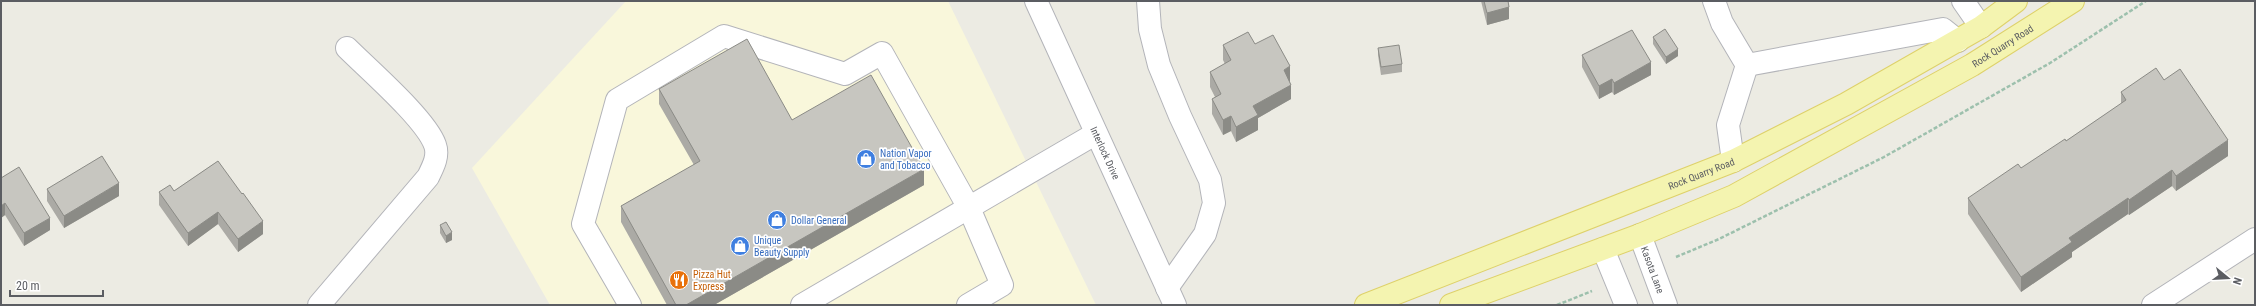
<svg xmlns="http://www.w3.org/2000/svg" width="2256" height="306" font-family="'Roboto Condensed',sans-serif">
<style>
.commercial{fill:#f9f7db}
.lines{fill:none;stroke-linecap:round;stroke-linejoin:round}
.minor-casing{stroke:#b3b4b9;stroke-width:24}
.major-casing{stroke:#ded16a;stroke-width:24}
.path{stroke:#9dc0ad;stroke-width:2.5;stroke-dasharray:4 2;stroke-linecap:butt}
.minor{stroke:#fff;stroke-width:22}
.major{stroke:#f4f4b0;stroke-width:22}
.wall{fill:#abaaa5}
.shaded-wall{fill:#8b8b86}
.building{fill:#c7c6c0;stroke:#8b8b86}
.labels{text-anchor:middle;stroke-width:3.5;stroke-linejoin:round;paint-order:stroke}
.street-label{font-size:10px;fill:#5b5d62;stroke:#fff}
.shop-label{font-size:10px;fill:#366cbe;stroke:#fff;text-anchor:start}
.food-label{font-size:10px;fill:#c56008;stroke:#fff;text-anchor:start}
</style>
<rect width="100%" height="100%" fill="#ecebe3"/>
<path class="commercial" d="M626 1H948L1096 305H550L472 168Z"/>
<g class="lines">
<g class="minor-casing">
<g id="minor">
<path id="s1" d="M1036 1 1175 305"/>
<path d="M1148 1 1150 29 1159 65 1180 116 1210 180 1214 203 1205 234 1167 288"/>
<path d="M1714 1 1722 23 1747 65 1728 125 1733 161"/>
<path d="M1963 1 1981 27"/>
<path d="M1747 65 1943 29 1958 41"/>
<path id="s2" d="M1640 235 1666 305"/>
<path d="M1603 249 1626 305"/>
<path d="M319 305 428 177C433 167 439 156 435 145 426 119 368 69 347 48"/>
<path d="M630 305 583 224 617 100 724 36 845 74 882 53 969 208 1002 285 968 305"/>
<path d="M802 305 1095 134"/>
<path d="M2153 305 2255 239"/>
</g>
</g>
<g class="major-casing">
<g id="major">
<path id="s3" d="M1366 305 1733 161 1846 104 1981 27 2016 1"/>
<path id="s4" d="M1451 305 1640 235 1734 196 1972 65 2073 1"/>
</g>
</g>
<path class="path" d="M1676 257 1719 239 1884 157 2050 63 2146 1
M1557 305 1592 291"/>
<use href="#minor" class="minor"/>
<use href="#major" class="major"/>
</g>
<path class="wall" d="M1481 1H1508L1509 19 1487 25Z
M1653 37 1678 56 1666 64 1653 44Z
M1255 44 1290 81 1291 99 1258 118V130L1236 142 1231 131 1223 135 1212 114V99L1215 97 1210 87V72L1225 64 1223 60V45Z
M1378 48 1402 64V72L1381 75 1378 55Z
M1582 55 1651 75 1614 95 1612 92 1599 99 1582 67Z
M2164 80 2228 156 2176 191 2172 186 2129 215 2128 214 2072 252V257L2021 292 1968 214V198L2021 168 2066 141 2121 104V92Z
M659 89 792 120 924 185 714 305H667L621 222V206L694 165 659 104Z
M218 161 263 234 238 252 218 224 188 246 159 205V192L174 191Z
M1 178 50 230 24 246 5 215 1 218Z
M47 189 119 196 64 228 47 201Z
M440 225 452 240 446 243 440 233Z"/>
<path class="shaded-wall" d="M1509 7V19L1487 25V13Z
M1678 49V56L1666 64V57Z
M1651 62V75L1614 95V83Z
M1290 66V81L1284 85V70Z
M1612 79V92L1599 99V86Z
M1291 85V99L1258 118V130L1236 142V127L1253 106Z
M1231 116V131L1223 135V120Z
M2228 140V156L2176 191V176Z
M924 169V185L714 305H686Z
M2172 170V186L2129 215V200Z
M119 183V196L64 228V216Z
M2128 198V214L2072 252V257L2021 292V277L2069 238Z
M5 203V215L1 218V206Z
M218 212V224L188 246V233Z
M50 218V230L24 246V233Z
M263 221V234L238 252V239Z
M452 232V240L446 243V236Z"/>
<path class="building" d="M1484 1H1508L1509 7 1487 13Z
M1665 29 1678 49 1666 57 1653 37Z
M1632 30 1651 62 1614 83 1612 79 1599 86 1582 55Z
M1248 32 1255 44 1273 35 1290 66 1284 70 1291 85 1253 106 1258 115 1236 127 1231 116 1223 120 1212 99 1221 94 1210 72 1231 60 1223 45Z
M747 39 792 120 871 75 924 169 686 305H676L621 206 700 161 659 89Z
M1399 45 1402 64 1381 67 1378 48Z
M2156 68 2164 80 2180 69 2228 140 2176 176 2172 170 2129 200 2128 198 2069 238 2072 242 2021 277 1968 198 2018 164 2021 168 2065 139 2066 141 2126 100 2121 92Z
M102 156 119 183 64 216 47 189Z
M218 161 242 194 243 193 263 221 238 239 218 212 188 233 159 192 170 185 174 191Z
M19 167 50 218 24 233 5 203 1 206V178Z
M446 222 452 232 446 236 440 225Z"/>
<defs>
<g id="shop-disc" transform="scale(1)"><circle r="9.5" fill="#3f7fe0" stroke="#fff"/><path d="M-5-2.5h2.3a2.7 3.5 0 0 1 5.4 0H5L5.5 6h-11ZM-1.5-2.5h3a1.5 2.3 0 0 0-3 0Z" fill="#fff"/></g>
<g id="restaurant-disc" transform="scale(1)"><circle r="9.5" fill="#e8710a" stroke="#fff"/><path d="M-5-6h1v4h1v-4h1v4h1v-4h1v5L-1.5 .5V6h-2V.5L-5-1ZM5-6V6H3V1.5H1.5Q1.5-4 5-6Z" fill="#fff"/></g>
</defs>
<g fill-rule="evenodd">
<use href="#shop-disc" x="866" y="159"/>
<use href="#shop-disc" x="777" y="220"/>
<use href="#shop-disc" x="740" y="246"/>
<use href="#restaurant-disc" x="679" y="280"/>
</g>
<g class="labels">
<g class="street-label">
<text dy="4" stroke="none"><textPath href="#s4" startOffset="611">Rock Quarry Road</textPath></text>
<text dy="4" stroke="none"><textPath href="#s1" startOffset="167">Interlock Drive</textPath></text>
<text dy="4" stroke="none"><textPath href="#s3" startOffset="360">Rock Quarry Road</textPath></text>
<text dy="4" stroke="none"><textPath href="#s2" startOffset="37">Kasota Lane</textPath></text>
</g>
<g class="shop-label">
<text x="880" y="157">Nation Vapor<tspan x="880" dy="12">and Tobacco</tspan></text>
<text x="791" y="224">Dollar General</text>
<text x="754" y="244">Unique<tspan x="754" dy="12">Beauty Supply</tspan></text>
</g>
<g class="food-label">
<text x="693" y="278">Pizza Hut<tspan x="693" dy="12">Express</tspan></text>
</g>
</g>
<rect width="2256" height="306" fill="none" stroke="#5b5d62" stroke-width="4"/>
<g transform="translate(2228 278) rotate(108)" stroke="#ffffff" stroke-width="3" paint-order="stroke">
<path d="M0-3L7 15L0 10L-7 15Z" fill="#5b5d62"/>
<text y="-6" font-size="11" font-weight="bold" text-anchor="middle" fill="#5b5d62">N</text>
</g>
<path d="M10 290v6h93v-6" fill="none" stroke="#5b5d62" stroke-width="2"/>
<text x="16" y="290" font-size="12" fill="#5b5d62" stroke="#ffffff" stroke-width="3" paint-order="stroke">20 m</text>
</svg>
